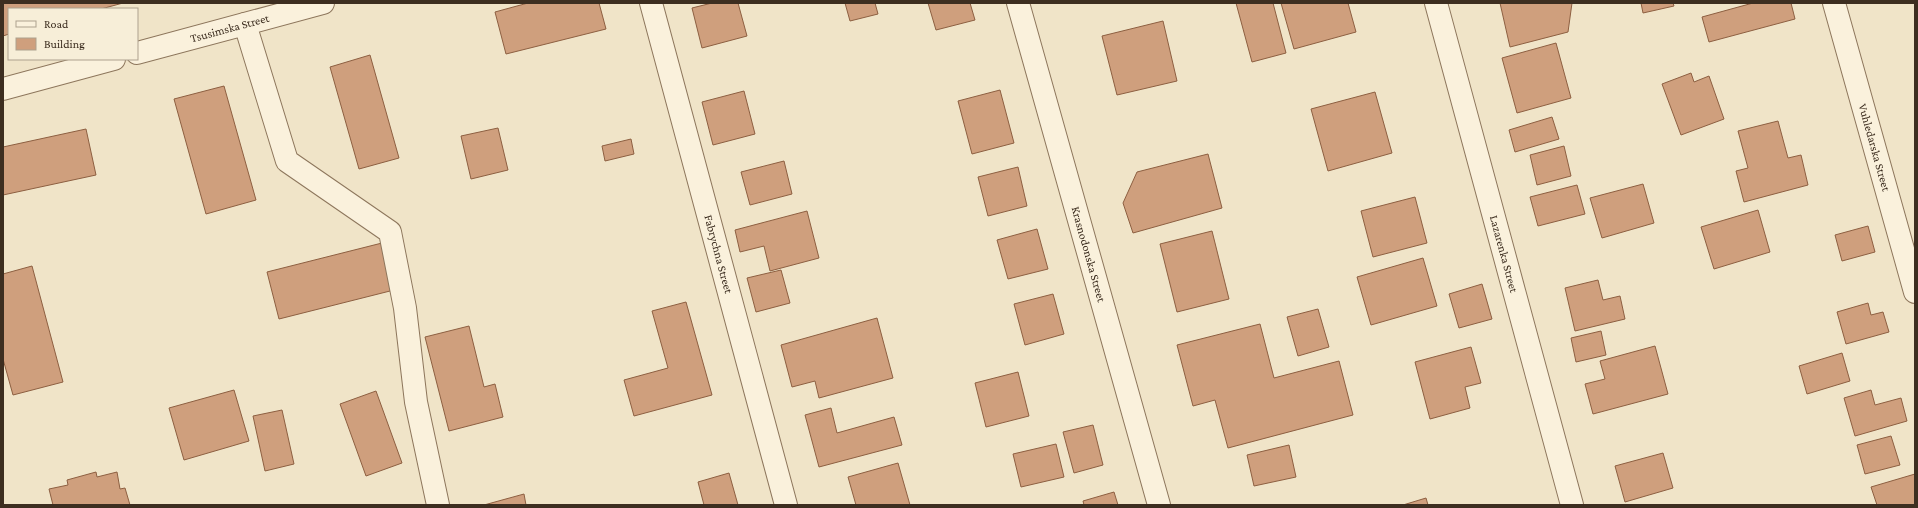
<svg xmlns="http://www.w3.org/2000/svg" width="1918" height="508" font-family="'Crimson Pro',serif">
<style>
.building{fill:#cf9f7d;stroke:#8d5f41}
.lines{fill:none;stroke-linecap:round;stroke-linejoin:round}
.minor-casing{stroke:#8d765c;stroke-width:24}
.minor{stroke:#faf1dc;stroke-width:22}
.labels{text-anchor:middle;stroke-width:3;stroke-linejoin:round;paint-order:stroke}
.street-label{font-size:12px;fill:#3d2e20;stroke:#f7eed8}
</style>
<rect width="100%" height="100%" fill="#f0e4c8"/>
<path class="building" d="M3 3H123L101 9H9V34L3 36Z
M528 3H599L606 29 506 54 495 12Z
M712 3H738L747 36 702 48 692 8Z
M845 3H875L878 14 850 21Z
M928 3H970L975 20 936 30Z
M1236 3H1273L1286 53 1252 62Z
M1281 3H1348L1356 32 1294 49Z
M1500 3H1572L1568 32 1510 47Z
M1641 3H1673L1674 6 1643 13Z
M1753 3H1791L1795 19 1709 42 1702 17Z
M1163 21 1177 81 1117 95 1102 36Z
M1556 43 1571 98 1517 113 1502 58Z
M370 55 399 158 359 169 330 67Z
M1691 73 1694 82 1709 76 1724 119 1681 135 1662 84Z
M224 86 256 200 206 214 174 99Z
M1000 90 1014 143 972 154 958 101Z
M744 91 755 134 713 145 702 102Z
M1375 92 1392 153 1328 171 1311 109Z
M1552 117 1559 139 1515 152 1509 130Z
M1778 121 1788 158 1801 155 1808 185 1744 202 1736 171 1748 168 1738 131Z
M498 128 508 170 471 179 461 136Z
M86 129 96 175 3 195V147Z
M631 139 634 154 605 161 602 146Z
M1564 146 1571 176 1537 185 1530 155Z
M1208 154 1222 208 1133 233 1123 203 1137 172Z
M784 161 792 194 750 205 741 172Z
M1018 167 1027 206 988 216 978 177Z
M1643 184 1654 223 1602 238 1590 198Z
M1577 185 1585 214 1538 226 1530 197Z
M1415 197 1427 243 1373 257 1361 211Z
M1758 210 1770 252 1714 269 1701 227Z
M807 211 819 258 770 271 764 246 740 252 735 230Z
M1868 226 1875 252 1842 261 1835 235Z
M1037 229 1048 269 1008 279 997 240Z
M1212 231 1229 299 1177 312 1160 244Z
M382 243 394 290 279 319 267 272Z
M1423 258 1437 306 1371 325 1357 277Z
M32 266 63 382 13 395 3 359V274Z
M781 270 790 303 756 312 747 278Z
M1598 280 1603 300 1620 296 1625 319 1575 331 1565 288Z
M1482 284 1492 319 1459 328 1449 294Z
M1053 294 1064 334 1025 345 1014 304Z
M686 302 712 395 634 416 624 380 668 368 652 311Z
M1868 303 1871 315 1883 312 1889 332 1846 344 1837 312Z
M1318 309 1329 347 1298 356 1287 317Z
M877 318 893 378 819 398 815 381 792 387 781 345Z
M1260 324 1274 378 1339 361 1353 415 1228 448 1215 400 1193 406 1177 345Z
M469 326 484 387 495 384 503 417 449 431 425 337Z
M1601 331 1606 355 1576 362 1571 338Z
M1655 346 1668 394 1593 414 1585 384 1605 379 1600 361Z
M1471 347 1481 383 1465 387 1470 408 1430 419 1415 362Z
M1842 353 1850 381 1807 394 1799 366Z
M1018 372 1029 416 986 427 975 383Z
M234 390 249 441 184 460 169 408Z
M1871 390 1875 405 1901 398 1907 421 1855 436 1844 398Z
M376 391 402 463 366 476 340 404Z
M831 408 837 433 894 417 902 445 819 467 805 415Z
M282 410 294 464 265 471 253 416Z
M1093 425 1103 465 1074 473 1063 432Z
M1891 436 1900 465 1865 474 1857 445Z
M1056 444 1064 477 1021 487 1013 454Z
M1289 445 1296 477 1254 486 1247 455Z
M1663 453 1673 488 1625 502 1615 466Z
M898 463 910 505H856L848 477Z
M96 472 97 477 117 472 120 489 125 488 130 505H53L49 489 68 485 67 480Z
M729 473 738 505H704L698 482Z
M1915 474V505H1877L1871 487Z
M1114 492 1118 505H1084L1083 501Z
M524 494 526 505H484Z
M1426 498 1428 505H1403Z"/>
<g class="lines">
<g class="minor-casing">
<g id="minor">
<path id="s1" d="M651 3 786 505"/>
<path id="s2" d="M1018 3 1159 505"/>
<path id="s3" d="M1436 3 1572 505"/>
<path id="s4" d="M1834 3 1915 292"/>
<path d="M245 24 287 161 390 232 405 308 416 402 438 505"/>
<path id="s5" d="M137 53 323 3"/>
<path d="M3 89 114 59"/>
</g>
</g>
<use href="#minor" class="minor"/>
</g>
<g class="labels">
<g class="street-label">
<text dy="4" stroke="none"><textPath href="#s5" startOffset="96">Tsusimska Street</textPath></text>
<text dy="4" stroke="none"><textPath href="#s4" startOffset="150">Vuhledarska Street</textPath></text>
<text dy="4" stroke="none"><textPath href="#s1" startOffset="260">Fabrychna Street</textPath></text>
<text dy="4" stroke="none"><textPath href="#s2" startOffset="261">Krasnodonska Street</textPath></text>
<text dy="4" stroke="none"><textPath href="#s3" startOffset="260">Lazarenka Street</textPath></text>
</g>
</g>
<rect width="1918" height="508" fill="none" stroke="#3d2e20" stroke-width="8"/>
<rect x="8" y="8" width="130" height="52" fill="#f7eed8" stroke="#ada18e"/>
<rect x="16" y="21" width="20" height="6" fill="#faf1dc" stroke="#ada18e"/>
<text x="44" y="28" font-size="12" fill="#3d2e20">Road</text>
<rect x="16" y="38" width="20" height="12" fill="#cf9f7d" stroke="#ada18e"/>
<text x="44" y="48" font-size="12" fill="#3d2e20">Building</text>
</svg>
